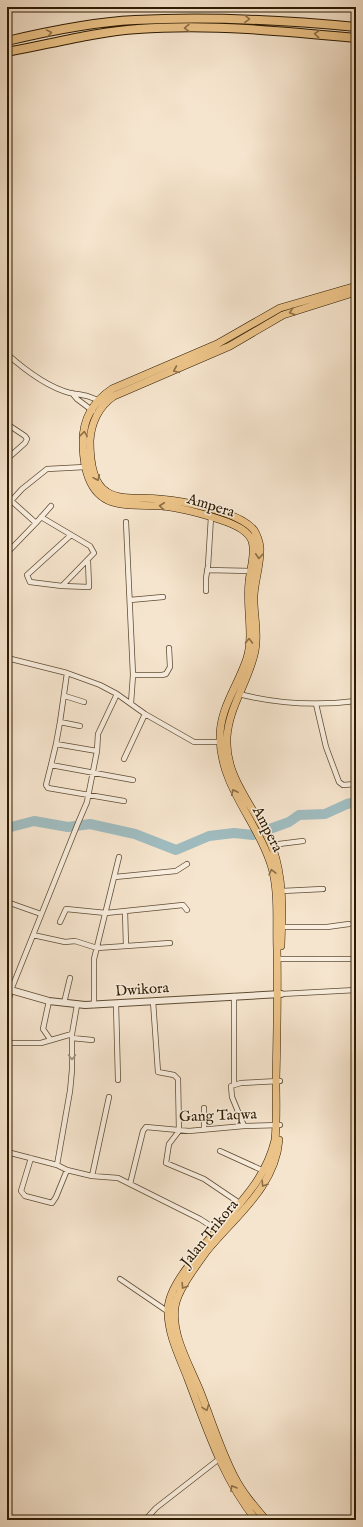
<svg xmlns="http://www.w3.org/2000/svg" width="363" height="1527" font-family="'IM FELL English',serif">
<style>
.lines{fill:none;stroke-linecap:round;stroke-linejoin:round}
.river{stroke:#a0bdc1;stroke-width:10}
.minor-casing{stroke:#5f4d34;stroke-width:6}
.tertiary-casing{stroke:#5f4d34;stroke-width:8}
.primary-casing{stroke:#2d1a00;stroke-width:8}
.motorway-casing{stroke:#2d1a00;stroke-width:10}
.minor{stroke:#f9eedf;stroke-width:4.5}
.tertiary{stroke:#f9eedf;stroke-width:6}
.primary{stroke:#ebc287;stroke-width:7}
.motorway{stroke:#ebc287;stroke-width:8}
.oneway{stroke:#8c6e44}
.oneway2{stroke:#9d8f7b}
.labels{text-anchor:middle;stroke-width:3;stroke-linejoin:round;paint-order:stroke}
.street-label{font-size:15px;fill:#2d1a00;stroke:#f9eedf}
</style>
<rect width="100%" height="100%" fill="#f6e5ce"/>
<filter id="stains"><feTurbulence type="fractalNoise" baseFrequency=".005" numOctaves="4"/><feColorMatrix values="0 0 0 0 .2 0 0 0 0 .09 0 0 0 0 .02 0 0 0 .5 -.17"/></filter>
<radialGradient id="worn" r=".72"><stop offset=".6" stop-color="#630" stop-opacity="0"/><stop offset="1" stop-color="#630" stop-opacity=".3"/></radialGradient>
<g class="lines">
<path class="river" d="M7 828 34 821 68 827 90 824 135 834 176 850 209 836 234 833 253 835 289 822 299 815 325 814 347 804 356 802"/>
<g class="minor-casing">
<path id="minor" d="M7 354C25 370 47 387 70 393 81 395 90 395 100 402
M72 393 77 399 93 411
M7 424 25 436 27 439 25 443 7 459
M7 497 36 523 7 553
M11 501 22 489 47 469 85 467
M41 517 90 546 94 553 62 586 30 582 27 575 71 535
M126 522 133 675 131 703
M36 523 51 506
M207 570 251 571
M62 586 89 587 88 561
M206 591V578L208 566 211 517
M130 600 163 597
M7 658 67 673 100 685 117 694 145 714 194 742H220
M133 675H162L166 674 170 667 169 648
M239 694C278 704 316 706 356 701
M65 696 84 702
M316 704 326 747 339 782 343 785 356 784
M60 722 67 673
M56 744 60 722 80 726
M124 759 145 714
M51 765 56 744 97 751
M124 801 48 788 46 785 51 765 133 780
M271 845 303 841
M115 877 176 871 187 864
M282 891 323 889
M7 902 41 914
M125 911 126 946
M60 922 66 909 106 913 183 905 187 910
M281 927H327L349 924
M33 935 65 942 75 941 97 948 170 943
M277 959H356
M281 994 356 990
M49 1001 43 1029 50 1039
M153 1001 158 1072 174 1075 178 1079 179 1131 169 1144 166 1163 204 1179 241 1204
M64 1003 70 978
M116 1004 118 1080
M94 1005V959L119 857
M7 1007 11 990 78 823 87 802 97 751 98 734 117 694
M72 1038 92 1040
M7 1043H41L72 1034
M234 1084V996
M204 1108V1129
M244 1126 232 1097 231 1086 241 1083 280 1081
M220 1151 264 1171
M7 1152 57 1165 67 1170 92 1176 118 1178 200 1219 217 1230
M31 1158 21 1191 25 1196 52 1203 56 1197 67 1170
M57 1165 70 1091 72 1070V1034L77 1005
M92 1176 109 1097
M130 1184 143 1131 146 1127 189 1131 244 1126 280 1125
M120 1279 167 1311
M145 1520 156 1508 219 1459"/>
</g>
<g class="tertiary-casing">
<path id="tertiary" d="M7 989 49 1001 85 1005 281 994"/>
</g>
<g class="primary-casing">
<path id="primary" d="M281 946C282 912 284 881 273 849 259 811 224 780 227 737 229 706 249 681 255 651 259 632 253 614 254 595 255 579 261 563 260 547 259 540 257 535 254 530 238 511 183 501 159 499 143 497 121 501 107 492 92 483 90 457 90 441 91 423 99 406 114 396L230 346 283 315 356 292
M256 1520C222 1477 207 1429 188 1379 180 1358 168 1335 168 1312 167 1297 178 1280 187 1268 196 1255 206 1242 217 1230 241 1202 266 1178 275 1140 277 1120 276 1100 276 1081 277 1037 278 993 277 949 276 922 279 894 272 868 259 823 221 788 220 739 219 709 238 686 247 658 254 635 246 606 249 582 250 569 256 554 252 541 248 531 237 526 227 522 207 515 183 508 162 506 148 505 134 506 121 504 89 500 83 468 83 441 83 418 94 401 112 389L217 344 280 308 356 286
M266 1520C254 1506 242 1492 234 1476 220 1449 211 1419 200 1391 190 1366 171 1335 175 1307 177 1291 196 1266 206 1252 234 1217 275 1188 279 1140"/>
</g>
<g class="motorway-casing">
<path id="motorway" d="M7 41C49 31 93 22 135 20 209 16 283 20 356 27
M7 52C51 44 94 32 138 29 211 24 284 31 356 38"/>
</g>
<use href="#minor" class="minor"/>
<use href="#tertiary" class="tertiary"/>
<use href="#primary" class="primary"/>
<use href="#motorway" class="motorway"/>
</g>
<defs><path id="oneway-chevron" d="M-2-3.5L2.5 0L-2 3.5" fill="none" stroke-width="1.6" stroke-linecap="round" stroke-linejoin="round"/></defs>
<g class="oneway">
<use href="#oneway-chevron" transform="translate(247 19) rotate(3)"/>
<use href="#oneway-chevron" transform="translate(187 28) rotate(179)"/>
<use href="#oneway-chevron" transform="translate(49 33) rotate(-10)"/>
<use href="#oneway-chevron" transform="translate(317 34) rotate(-175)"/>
<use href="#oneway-chevron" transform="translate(292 312) rotate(162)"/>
<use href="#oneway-chevron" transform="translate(176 370) rotate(157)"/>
<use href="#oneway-chevron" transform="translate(84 434) rotate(-84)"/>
<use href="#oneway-chevron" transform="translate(97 478) rotate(66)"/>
<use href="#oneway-chevron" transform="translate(162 506) rotate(-174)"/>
<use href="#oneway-chevron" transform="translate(259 556) rotate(94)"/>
<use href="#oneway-chevron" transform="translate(249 641) rotate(-89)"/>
<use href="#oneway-chevron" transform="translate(234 792) rotate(-115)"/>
<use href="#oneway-chevron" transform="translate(272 872) rotate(-104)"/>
<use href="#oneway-chevron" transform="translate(264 1184) rotate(123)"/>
<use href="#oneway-chevron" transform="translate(184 1286) rotate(122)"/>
<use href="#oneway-chevron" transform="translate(206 1408) rotate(69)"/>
<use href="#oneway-chevron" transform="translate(233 1488) rotate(-120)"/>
</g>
<use class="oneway2" href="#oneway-chevron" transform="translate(72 1057) rotate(90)"/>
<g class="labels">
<g class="street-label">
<text transform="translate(211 505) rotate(17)" y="5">Ampera</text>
<text transform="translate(268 829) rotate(63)" y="5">Ampera</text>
<text transform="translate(142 989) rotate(-4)" y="5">Dwikora</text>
<text transform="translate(218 1115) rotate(-2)" y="5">Gang Taqwa</text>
<text transform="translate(209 1233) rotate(-51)" y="5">Jalan Trikora</text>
</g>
</g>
<rect width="363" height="1527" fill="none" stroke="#f6e5ce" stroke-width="24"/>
<rect x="8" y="8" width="347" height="1511" fill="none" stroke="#2d1a00" stroke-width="2"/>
<rect x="12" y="12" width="339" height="1503" fill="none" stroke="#2d1a00"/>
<rect width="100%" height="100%" filter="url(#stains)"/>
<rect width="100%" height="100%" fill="url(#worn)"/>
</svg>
